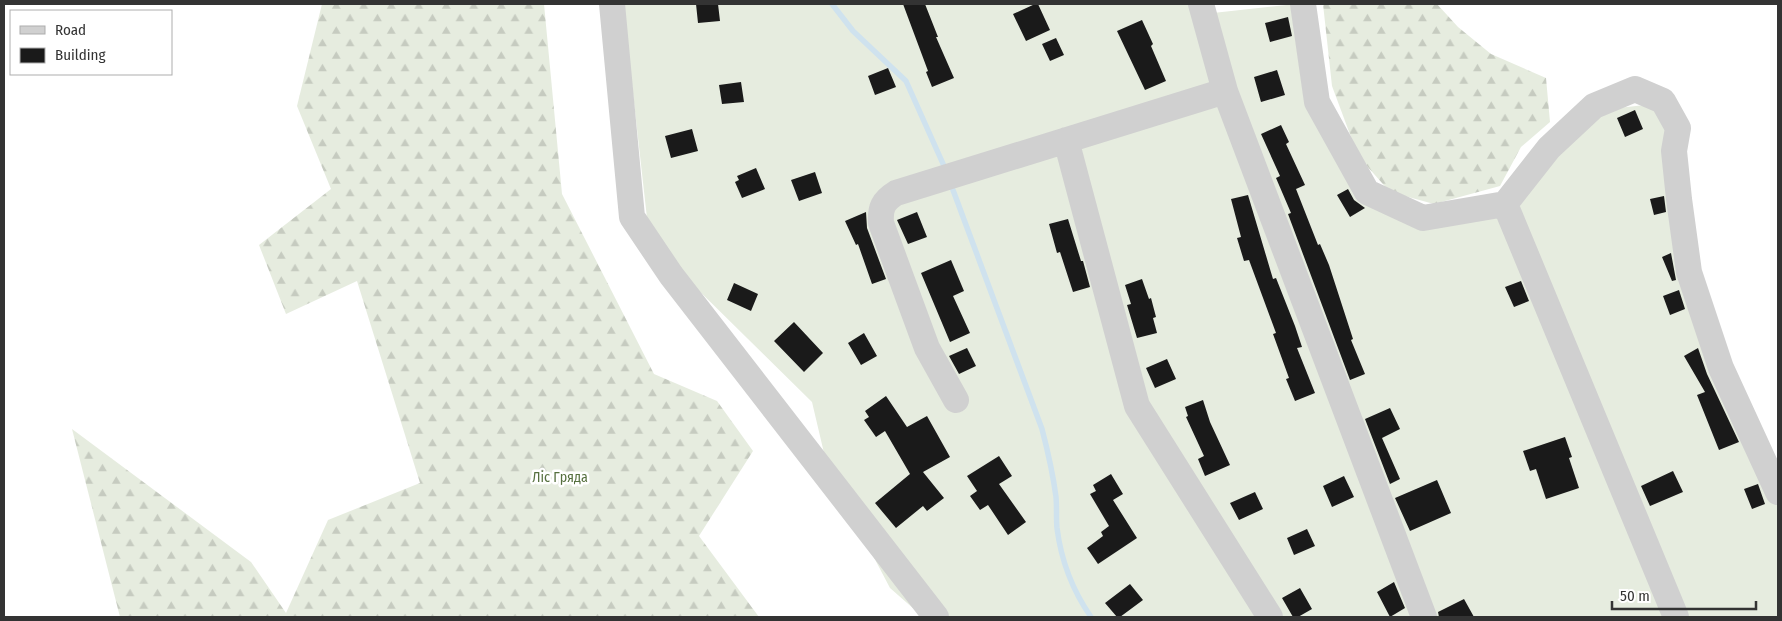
<svg xmlns="http://www.w3.org/2000/svg" width="1782" height="621" font-family="'Fira Sans Condensed',sans-serif">
<style>
.forest{fill:url(#forest-firs)}
.garden{fill:#e6ecdf}
.lines{fill:none;stroke-linecap:round;stroke-linejoin:round}
.stream{stroke:#cfe2ee;stroke-width:5.5}
.building{fill:#1a1a1a}
.minor{stroke:#d0d0d0;stroke-width:26}
.labels{text-anchor:middle;stroke-width:5;stroke-linejoin:round;paint-order:stroke}
.park-label{font-size:14px;fill:#56703f;stroke:#fff}
</style>
<defs>
<pattern id="forest-firs" width="22" height="20" patternUnits="userSpaceOnUse" patternTransform="scale(1.25)"><rect width="22" height="20" fill="#e6ecdf"/><path d="M5 1l3.5 6h-7zM16 11l3.5 6h-7z" fill="#c6cbc0"/></pattern>
</defs>
<rect width="100%" height="100%" fill="#fff"/>
<path class="forest" d="M322 4H544L562 194 654 374 717 401 753 451 699 536 759 617H120L72 429 251 562 286 613 328 520 420 483 357 281 286 314 259 245 331 189 297 106Z
M1323 4H1437L1458 27 1491 54 1546 78 1550 122 1521 147 1500 186 1434 204 1390 192 1358 156 1332 86Z"/>
<path class="garden" d="M623 4H1205L1213 13 1296 4 1363 197 1501 214 1600 110 1663 103 1697 319 1778 505V617H923L890 588 828 470 812 402 682 274 647 218Z"/>
<g class="lines">
<path class="stream" d="M832 4 853 31 906 81 944 166
M953 190 1042 429C1048 452 1053 474 1056 497 1057 508 1056 518 1057 528 1061 560 1073 591 1091 617"/>
</g>
<path class="building" d="M696 4H718L720 21 698 23Z
M903 4H925L938 37H936L954 78 932 87 926 72 928 71Z
M1035 4H1038L1050 30 1026 41 1013 14Z
M1288 17 1292 36 1270 42 1265 23Z
M1142 20 1153 44 1151 46 1166 81 1145 90 1117 31Z
M1056 38 1064 55 1050 61 1042 44Z
M888 68 896 87 875 95 868 76Z
M1277 70 1285 95 1261 102 1254 77Z
M741 82 744 102 722 104 719 85Z
M1635 110 1643 129 1625 137 1617 118Z
M1281 125 1289 142 1286 144 1305 185 1296 189 1318 245 1320 244 1329 265 1353 339 1351 340 1365 374 1350 380 1288 214 1291 213 1276 178 1280 176 1261 134Z
M692 129 698 151 671 158 665 136Z
M756 168 765 189 742 198 735 182 739 180 737 176Z
M815 172 822 193 799 201 791 180Z
M1348 189 1354 200 1365 208 1350 217 1337 195Z
M1248 195 1273 279 1276 278 1295 326 1302 347 1297 348 1315 393 1295 401 1286 379 1289 378 1273 334 1276 333 1249 260 1244 261 1237 238 1241 237 1231 199Z
M1664 196 1666 212 1654 215 1650 199Z
M866 212 867 228 886 279 872 284 858 244 856 245 845 221Z
M917 212 927 237 908 244 897 220Z
M1068 219 1081 261H1083L1090 287 1073 292 1060 252 1057 253 1049 224Z
M1671 253 1676 280 1672 281 1662 257Z
M951 260 964 291 953 296 970 333 950 342 921 273Z
M1142 279 1149 299 1151 298 1156 317 1153 318 1157 333 1137 338 1127 305 1131 304 1125 285Z
M1521 281 1529 301 1514 307 1505 287Z
M734 283 758 294 751 311 727 300Z
M1679 290 1685 309 1670 315 1663 296Z
M794 322 823 353 804 372 774 341Z
M864 333 877 356 861 365 848 343Z
M967 348 976 366 959 374 949 356Z
M1698 348 1707 374 1739 442 1719 450 1697 395 1705 392 1684 356Z
M1167 359 1176 379 1155 388 1146 368Z
M886 396 907 427 927 416 950 457 923 472 944 498 927 511 923 506 896 528 875 503 910 474 885 431 876 437 864 420 869 417 865 411Z
M1203 400 1210 422 1230 465 1205 476 1198 459 1204 456 1186 417 1188 416 1185 407Z
M1390 408 1400 429 1382 438 1400 479 1390 484 1365 419Z
M1565 437 1572 457 1569 458 1579 488 1546 499 1536 469 1530 471 1523 451Z
M999 456 1012 476 999 484 1026 522 1008 535 988 505 980 510 970 496 977 491 967 476Z
M1673 471 1683 492 1650 506 1641 486Z
M1111 474 1123 494 1113 500 1137 538 1098 564 1087 548 1103 536 1101 532 1109 526 1090 494 1096 491 1093 485Z
M1344 476 1354 497 1332 507 1323 486Z
M1437 480 1451 513 1410 531 1395 498Z
M1758 484 1765 504 1752 509 1744 489Z
M1255 492 1263 509 1239 520 1230 503Z
M1307 529 1315 546 1294 555 1287 538Z
M1394 582 1405 608 1390 617 1377 592Z
M1130 584 1143 600 1120 617H1117L1105 603Z
M1300 588 1312 609 1298 617H1293L1282 598Z
M1464 599 1474 617H1439L1438 612Z"/>
<g class="lines">
<path class="minor" d="M612 4 632 217 671 275 936 617
M1201 4 1225 91 1424 617
M1303 4 1317 102 1367 192 1423 218 1505 204 1676 617
M1066 140 1137 406 1270 617
M1505 204 1549 148 1594 106 1635 89 1663 101 1678 128 1674 151 1679 199 1689 272 1721 368 1778 492
M956 400 927 348 881 223C880 208 883 201 896 193L1225 91"/>
</g>
<g class="labels">
<g class="park-label">
<text x="560" y="482">Ліс Гряда</text>
</g>
</g>
<rect width="1782" height="621" fill="none" stroke="#333333" stroke-width="10"/>
<rect x="10" y="10" width="162" height="65" fill="#ffffff" stroke="#adadad"/>
<rect x="20" y="26" width="25" height="8" fill="#d0d0d0" stroke="#adadad"/>
<text x="55" y="35" font-size="15" fill="#333333">Road</text>
<rect x="20" y="48" width="25" height="15" fill="#1a1a1a" stroke="#adadad"/>
<text x="55" y="60" font-size="15" fill="#333333">Building</text>
<path d="M1612 601v8h144v-8" fill="none" stroke="#333333" stroke-width="2.5"/>
<text x="1620" y="601" font-size="15" fill="#333333" stroke="#ffffff" stroke-width="4" paint-order="stroke">50 m</text>
</svg>
